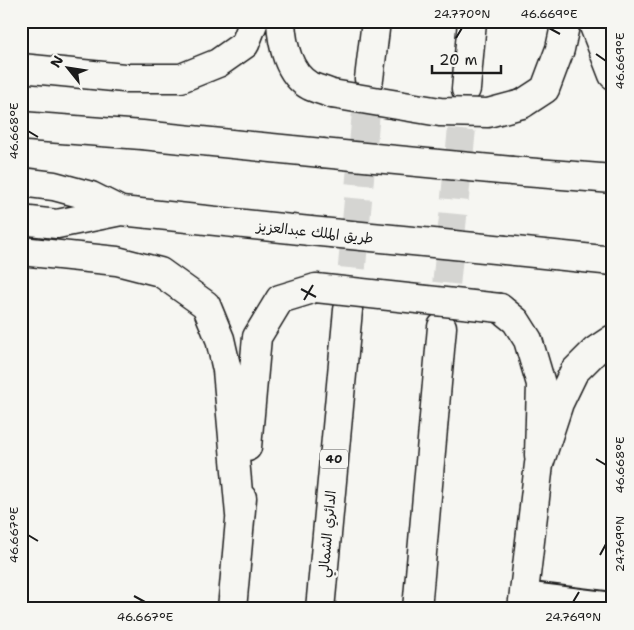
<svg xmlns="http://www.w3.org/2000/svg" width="634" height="630" font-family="'Shantell Sans','Playpen Sans Arabic',sans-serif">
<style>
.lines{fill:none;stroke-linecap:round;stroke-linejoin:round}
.highway-tunnel{stroke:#d5d5d2;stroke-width:28;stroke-dasharray:28 14;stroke-linecap:butt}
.street-casing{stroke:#1c1c1c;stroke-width:24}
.secondary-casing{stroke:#1c1c1c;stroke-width:31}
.primary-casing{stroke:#1c1c1c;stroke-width:31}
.highway-casing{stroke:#1c1c1c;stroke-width:31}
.street{stroke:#f6f6f2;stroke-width:20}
.secondary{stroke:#f6f6f2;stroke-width:28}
.primary{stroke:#f6f6f2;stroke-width:28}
.highway{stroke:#f6f6f2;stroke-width:28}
.secondary-bridge-casing{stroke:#1c1c1c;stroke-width:31;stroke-linecap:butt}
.primary-bridge-casing{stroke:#1c1c1c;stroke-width:31;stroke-linecap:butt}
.secondary-bridge{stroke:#f6f6f2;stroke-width:28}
.primary-bridge{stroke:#f6f6f2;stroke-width:28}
.ticks{fill:none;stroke:#1c1c1c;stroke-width:2}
.labels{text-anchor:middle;stroke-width:5;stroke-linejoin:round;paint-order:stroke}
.shield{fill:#f6f6f2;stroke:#5d5d5c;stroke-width:1}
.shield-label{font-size:12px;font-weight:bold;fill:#1c1c1c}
.street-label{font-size:14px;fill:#1c1c1c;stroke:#f6f6f2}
.neatline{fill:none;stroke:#1c1c1c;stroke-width:2}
.ticks-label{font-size:12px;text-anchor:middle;fill:#1c1c1c}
</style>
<rect width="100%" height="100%" fill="#f6f6f2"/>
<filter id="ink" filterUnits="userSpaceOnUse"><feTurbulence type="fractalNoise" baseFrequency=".02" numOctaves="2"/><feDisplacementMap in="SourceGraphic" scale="10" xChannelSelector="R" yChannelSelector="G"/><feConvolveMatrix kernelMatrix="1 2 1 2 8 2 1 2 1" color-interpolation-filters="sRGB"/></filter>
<g filter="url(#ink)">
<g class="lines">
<path class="highway-tunnel" d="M348 310 369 79
M442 325 466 89"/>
<g class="street-casing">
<path id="street" d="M523 592 613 603"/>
</g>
<g class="secondary-casing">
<path id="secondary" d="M281 21C282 44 288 74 310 86 317 89 325 91 332 94
M21 68 124 78H181L218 63 245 44 254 21
M522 104 545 89 560 49 566 21
M21 251 117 261 160 272 206 305 220 339 227 370 240 515
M500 308 516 321 528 340 541 384 539 455
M247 447 257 337 280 299 316 288
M232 609 242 498"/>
</g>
<g class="primary-casing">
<path id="primary" d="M592 21 613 75
M21 126 142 135 322 153
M512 171 613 179
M21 182 54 186 91 196 121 211 310 231
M21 220 57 224 121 211
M505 250 613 261
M522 609 539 464 559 403 574 372 595 351 613 339"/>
</g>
<g class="highway-casing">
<path id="highway" d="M369 79 376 21
M466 89 472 21
M320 609 348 310
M417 609 442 327"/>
</g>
<use href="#street" class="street"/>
<use href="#secondary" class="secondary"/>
<use href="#primary" class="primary"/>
<use href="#highway" class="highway"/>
<g class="secondary-bridge-casing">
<path id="secondary-bridge" d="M332 94 440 112 488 113 522 104
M316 288 500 308"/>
</g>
<g class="primary-bridge-casing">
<path id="primary-bridge" d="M322 153 512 171
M310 231 505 250"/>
</g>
<use href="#secondary-bridge" class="secondary-bridge"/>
<use href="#primary-bridge" class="primary-bridge"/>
</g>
</g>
<path class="ticks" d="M549 28 560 34M456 38 462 28M596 54 606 61M28 131 38 137M301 289 316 297M304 300 313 285M596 459 606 465M28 535 38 541M600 555 606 544M134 596 145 602M573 602 579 592"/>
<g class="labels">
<rect class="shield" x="320" y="449.5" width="28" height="19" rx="4"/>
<g class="shield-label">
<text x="334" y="463">40</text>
</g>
<g class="street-label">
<text transform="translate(315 232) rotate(6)" y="5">طريق الملك عبدالعزيز</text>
<text transform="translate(327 534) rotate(-85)" y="5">الدائري الشمالي</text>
</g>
</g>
<rect width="634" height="630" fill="none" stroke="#f6f6f2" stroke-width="55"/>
<g transform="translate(68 68) rotate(300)" stroke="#f6f6f2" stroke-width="4" paint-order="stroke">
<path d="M0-4L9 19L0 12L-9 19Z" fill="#1c1c1c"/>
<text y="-8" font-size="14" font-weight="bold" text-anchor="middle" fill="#1c1c1c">N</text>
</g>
<path d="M432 65v8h69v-8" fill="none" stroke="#1c1c1c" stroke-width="2.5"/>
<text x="439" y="65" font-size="15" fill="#1c1c1c" stroke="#f6f6f2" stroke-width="4" paint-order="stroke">20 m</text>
<rect x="28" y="28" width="578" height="574" class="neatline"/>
<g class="ticks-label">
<text x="462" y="18">24.770°N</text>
<text x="549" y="18">46.669°E</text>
<text transform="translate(620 61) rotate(-90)" y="4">46.669°E</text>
<text transform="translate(14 131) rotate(-90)" y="4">46.668°E</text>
<text transform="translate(620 465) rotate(-90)" y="4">46.668°E</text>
<text transform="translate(14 535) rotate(-90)" y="4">46.667°E</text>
<text transform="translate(620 544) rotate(-90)" y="4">24.769°N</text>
<text x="145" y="621">46.667°E</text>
<text x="573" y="621">24.769°N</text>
</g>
</svg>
